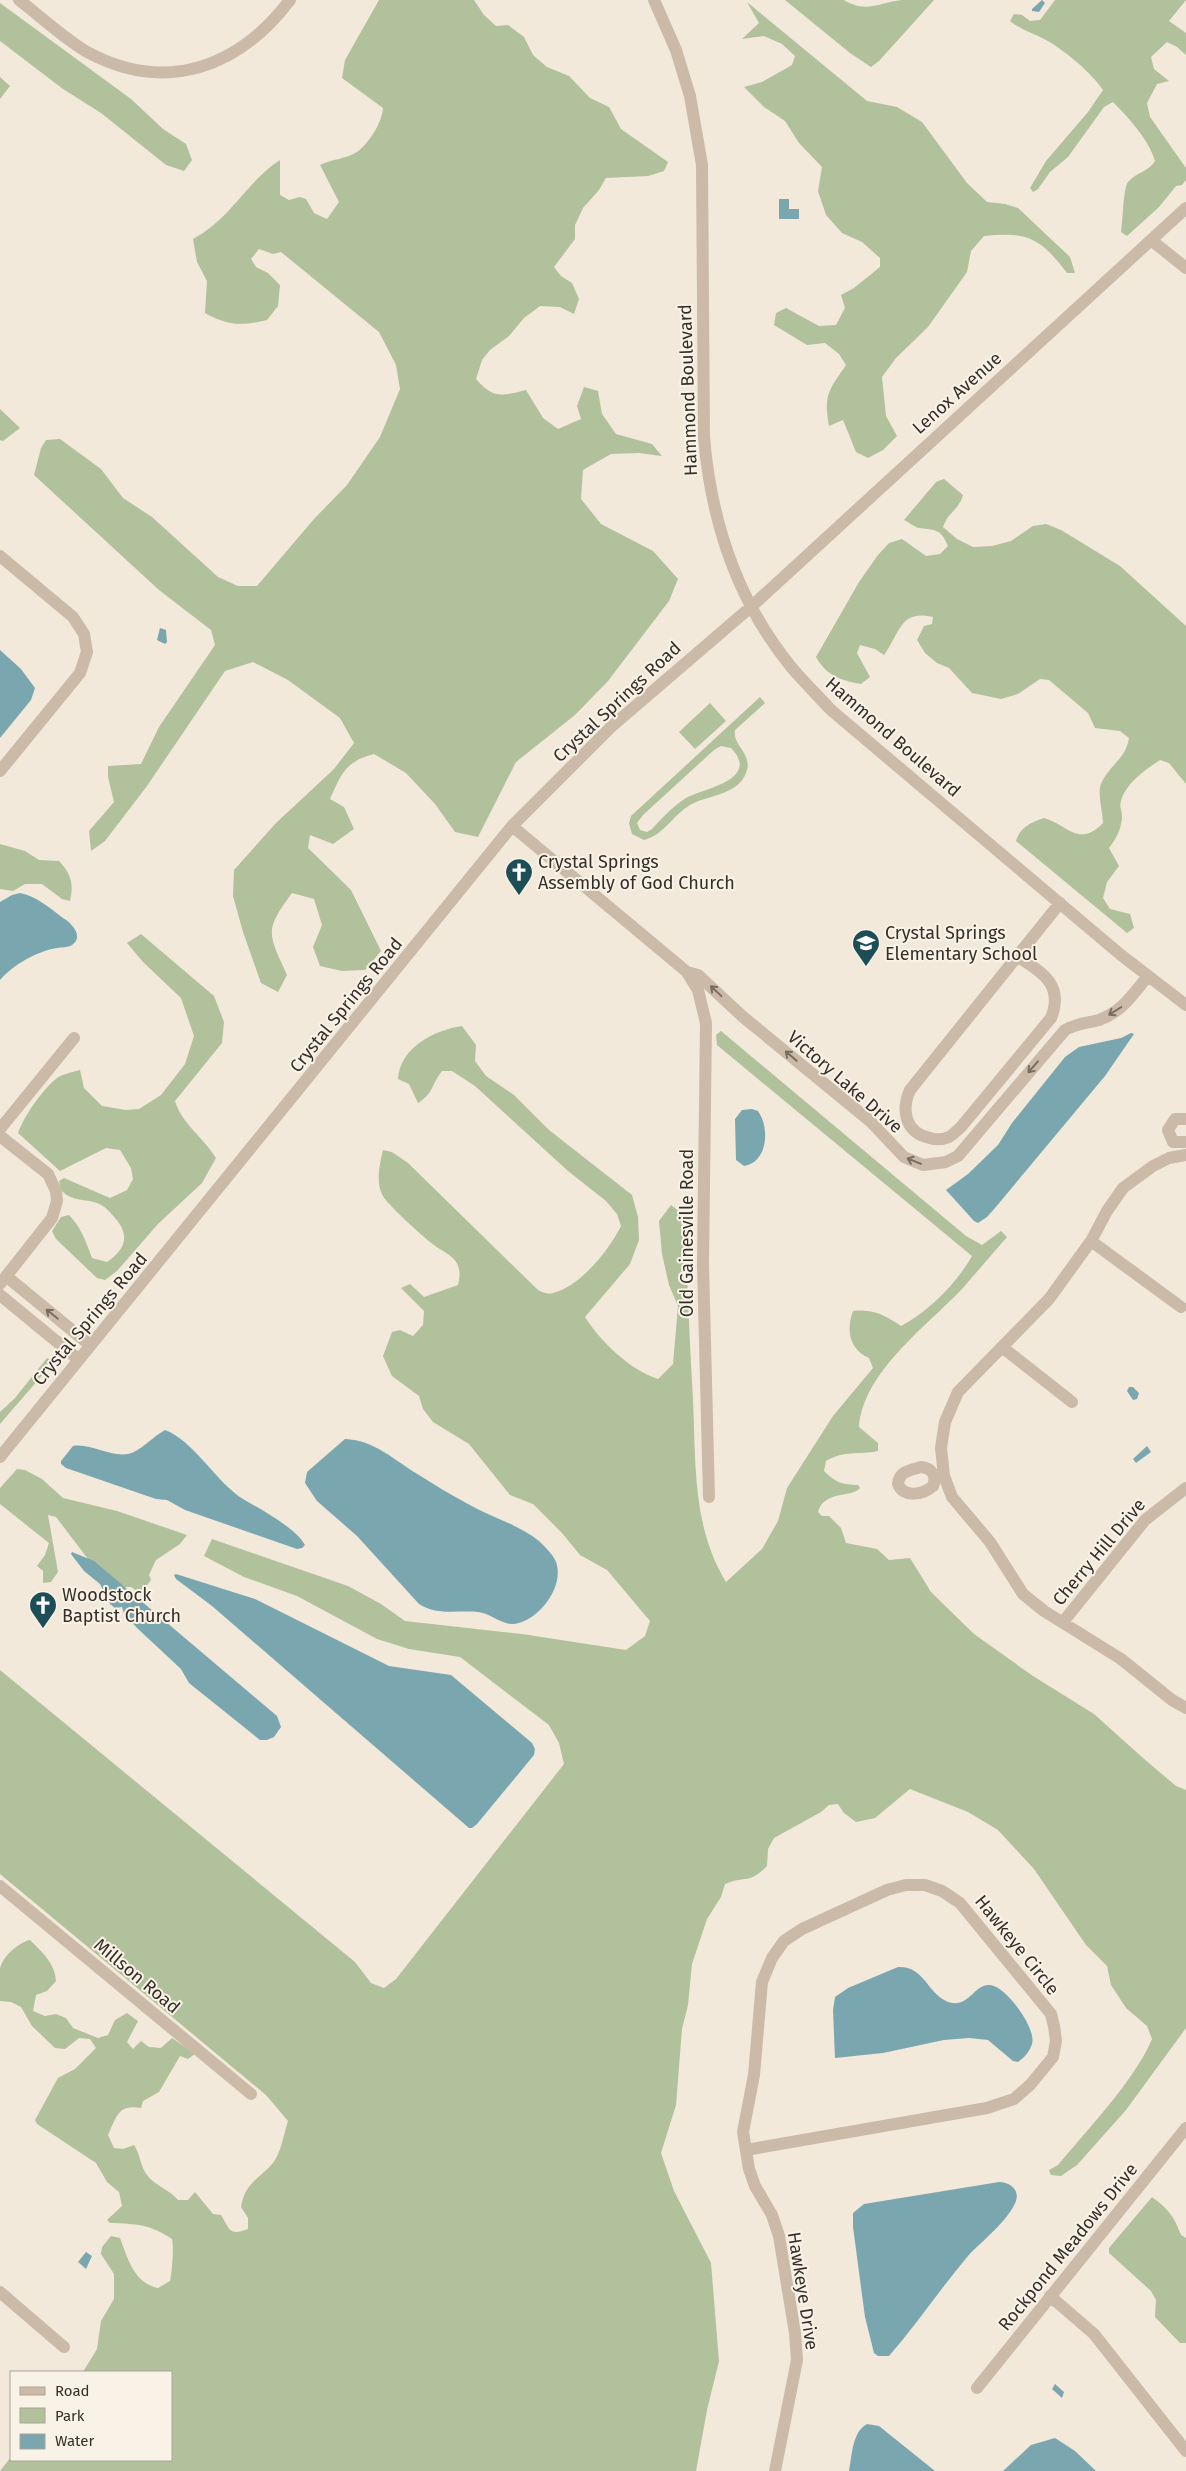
<svg xmlns="http://www.w3.org/2000/svg" width="1186" height="2471" font-family="'Fira Sans',sans-serif">
<style>
.green{fill:#b0c19b;fill-rule:evenodd}
.water{fill:#7aa7af}
.lines{fill:none;stroke-linecap:round;stroke-linejoin:round}
.minor{stroke:#cabaa7;stroke-width:12}
.oneway{stroke:#796d61}
.labels{text-anchor:middle;stroke-width:4;stroke-linejoin:round;paint-order:stroke}
.street-label{font-size:18px;fill:#362e28;stroke:#f9f3e7}
.poi-label{font-size:18px;fill:#362e28;stroke:#f9f3e7;text-anchor:start}
</style>
<rect width="100%" height="100%" fill="#f2e9db"/>
<path class="green" d="M379 0H474L484 15 496 26 508 25 524 37 533 55 547 67 569 76 590 98 609 107 621 129 668 162 664 171 648 176 606 178 599 190 583 208 575 225V239L554 267 561 276 572 283 579 299 574 314 560 307 540 306 524 318 509 336 490 350 482 360 476 379C493 399 502 396 526 390L543 418 558 429 581 419 577 406 584 387 598 391 602 414 616 434 652 444 662 456 639 453 611 454 583 470 581 499 601 524 653 551 678 579 669 601 608 681 575 715 516 762 478 837 455 832 435 804 406 773 374 754C346 761 341 774 330 799L344 807 354 829 333 844 310 835 308 848 351 890 381 951 365 970 342 971 320 966 313 947 322 925 314 899 292 893C264 931 268 933 287 975L278 992 261 983 243 932 233 896 234 870 276 823 334 769 354 743 340 718 288 680 253 662 225 671 147 786 105 841 91 851 89 831 114 802 108 777V766L141 764 159 727 215 645 211 630 159 590 34 475 41 448 46 440 60 439 101 469 123 498 152 517 218 577 238 586H257L314 519 347 485 380 437 400 389 396 365 379 332 281 252 273 254 259 249 251 259 256 267 268 273 280 285 278 306 267 320C242 326 228 326 205 313L207 281 197 262 193 239C232 218 246 182 280 160V195L289 200 300 197 306 199 314 213 327 219 339 202 320 165C332 159 346 159 357 152 369 143 382 123 383 108L342 78 345 60Z
M785 0H844C867 14 880 2 902 0 912 0 924 0 934 0L879 61 871 67 850 53Z
M1055 0H1186L1169 21 1186 33V55L1177 47 1167 42 1151 57 1154 69 1169 81 1157 84 1147 103 1150 117 1186 168V180L1182 185 1176 186 1159 207 1127 236 1121 232C1123 220 1123 189 1128 182 1137 172 1148 172 1155 161 1149 140 1128 117 1113 102L1104 107 1068 157 1050 172 1038 189 1033 192 1030 188 1046 161 1088 112 1103 90C1092 73 1062 48 1044 39 1033 33 1021 30 1010 21L1014 14 1022 15 1030 21 1040 20Z
M747 2 867 101 897 107 922 122 967 183 987 202 1005 204 1018 208 1070 257 1075 273H1067C1041 239 1028 231 984 236L971 251 967 272 928 327 896 358 882 377 886 416 897 436 883 450 868 458 856 452 843 420 829 426C823 394 830 389 846 365L839 354 825 343 807 345 774 325 776 313 786 308 819 326 836 325 845 308 841 295 854 288 880 267V258L862 242 842 233 826 215 818 191 822 167 799 143 785 121 764 107 744 87 762 82 792 65 795 56 782 44 764 36 742 39 759 23Z
M0 3 131 99 163 129 186 144 192 160 184 171 166 165 101 113 63 89 0 41Z
M0 77 10 86 0 99Z
M0 409 20 428 3 441 0 440Z
M944 479 963 495C959 510 948 512 943 527L957 539 973 547 992 546 1011 541 1033 526 1046 524 1061 530 1120 566 1186 626V784L1169 763 1160 760C1145 770 1126 783 1121 801 1119 806 1122 811 1122 816 1122 828 1116 839 1109 848L1119 866 1107 882 1103 898 1110 909 1130 914 1134 928 1127 933 1016 841C1020 827 1030 823 1044 818 1068 825 1079 848 1103 823 1103 813 1097 793 1101 784 1109 765 1126 759 1129 738L1120 731 1095 728 1088 713 1049 680 1040 679 1018 694 1001 699 972 693 949 668 937 663 925 653 917 640 924 626 932 624 933 617C900 609 900 633 884 655L875 649 860 645 857 653 870 677 861 684C840 680 827 676 816 657L859 582 878 555 889 543 902 539 926 556 940 554 948 546C941 529 936 530 919 528 914 527 909 522 904 520L936 482Z
M760 697 765 703 735 730C732 746 754 754 746 773 738 794 711 795 694 803 674 812 665 835 644 840L632 834 629 823 631 816ZM721 746 731 748C762 780 702 789 686 798 673 806 662 818 652 829L647 832 640 830 637 823 643 815 714 750Z
M710 703 726 721 695 749 679 732Z
M0 844 25 851 39 860 59 861C71 874 74 883 70 901L62 899 42 884H25L13 891 0 889Z
M141 934 214 996 224 1022 222 1043 175 1101C182 1124 203 1137 216 1158L202 1183 158 1224 117 1271 105 1280 97 1278 56 1239 52 1231 61 1217 69 1215C81 1227 86 1242 92 1258L107 1262C126 1249 130 1235 115 1218 109 1211 105 1206 97 1203 86 1199 72 1201 63 1192 61 1190 60 1184 59 1181L64 1178 110 1198 127 1190 133 1179 131 1168 120 1150 106 1148 60 1171 18 1133C24 1116 43 1089 57 1078 63 1074 73 1072 80 1070L84 1088 102 1106 126 1110 139 1109 161 1095 185 1064 194 1036 181 998 143 962 127 943Z
M462 1026 476 1045 475 1061 486 1076 514 1095 549 1130 632 1195 638 1217 639 1240 630 1264 585 1317C601 1342 630 1370 658 1379L673 1364 678 1306 669 1285 662 1254 659 1221 671 1205 680 1212 686 1248C688 1299 690 1350 693 1400 696 1464 692 1526 726 1582L762 1549 778 1521 787 1488 833 1416 873 1368 869 1358C849 1349 846 1330 853 1311 872 1309 885 1315 901 1326 929 1311 957 1283 972 1256L717 1045 716 1035 721 1031 966 1236 982 1245 1001 1231 1007 1237C992 1254 977 1272 962 1289 926 1327 863 1372 859 1427L878 1443V1451C857 1455 846 1450 826 1461L824 1471C835 1482 842 1485 858 1485L860 1488C852 1498 824 1490 818 1512L822 1516H829L841 1528 846 1543 877 1549 889 1560 910 1558 931 1592 974 1634 1033 1676 1094 1714 1143 1758 1176 1786 1186 1790V2028L1126 2110 1077 2165 1061 2176 1051 2175 1049 2170 1058 2165C1087 2130 1135 2080 1152 2039L1147 2026 1126 2008 1111 1985 1107 1966 1086 1945 1034 1869 998 1830 968 1812 910 1789 875 1818 856 1822 844 1813 838 1804 829 1805 821 1812 774 1838 768 1849 767 1866C748 1885 745 1875 725 1884L721 1897 707 1919 692 1964 688 2005 682 2029 676 2105 661 2153 674 2191 711 2263 719 2361 707 2410 696 2471H0L11 2457V2460H171V2372H83L97 2349 101 2321 114 2299V2274L101 2254 102 2247 111 2236 120 2238C128 2259 134 2283 158 2288L170 2281C172 2272 174 2247 172 2239 149 2224 137 2224 110 2223L107 2220 122 2206 119 2192 107 2182 96 2163 37 2124 35 2120 58 2078 75 2069 96 2048 90 2039 79 2038 65 2049 55 2048 32 2026 21 2007 11 2002 0 2001C0 1991 0 1979 0 1969 2 1957 19 1942 30 1940 42 1952 55 1963 56 1981L47 1991 36 1995 33 2011 45 2016 56 2014 66 2018 73 2028 98 2038 108 2035 115 2020 127 2013 138 2021 127 2042 133 2049 141 2041 149 2047 161 2048 172 2038 195 2054 188 2059 180 2056 159 2092 143 2101 141 2108C118 2104 117 2116 108 2135L114 2148 123 2149 134 2145C141 2156 140 2166 147 2175 155 2186 169 2189 178 2200H188L195 2192 213 2214 221 2215C230 2230 229 2236 248 2229V2218L241 2207C245 2183 258 2180 273 2163 281 2153 284 2133 288 2121L266 2095 0 1874V1670L355 1962 371 1983 384 1988 396 1979 564 1764 559 1743 549 1725 460 1657 409 1649 377 1639 297 1596 244 1577 204 1556 212 1539 348 1586 381 1604 405 1621 522 1634 626 1650 645 1636 650 1621 607 1570 580 1555 562 1533 533 1504 510 1495 469 1444 433 1422 423 1409 419 1396 392 1376 383 1356 392 1332 400 1330 413 1336 423 1325 424 1311 401 1288 410 1284 424 1297 458 1285C465 1257 447 1256 430 1242 421 1235 387 1204 383 1196 375 1183 380 1163 383 1150L392 1152 408 1163 538 1290C542 1292 548 1295 553 1293 581 1286 609 1250 621 1226L617 1214 606 1201 568 1171 475 1086 452 1071H442C431 1085 434 1093 418 1103L409 1084 398 1079C400 1047 435 1030 462 1026Z
M47 1358 52 1360 51 1365 0 1424V1412L15 1398Z
M17 1469 25 1470 42 1479 63 1498 117 1511 187 1535 180 1544 156 1560 149 1575 151 1580 141 1594 131 1587H124L88 1559 56 1517 48 1515 58 1572 51 1582 43 1583V1571L37 1566 45 1555 49 1543 0 1504V1488Z
M1152 2197C1168 2209 1174 2216 1181 2235L1186 2238V2343H1180L1155 2317 1156 2300 1151 2291 1109 2253V2248Z"/>
<path class="water" d="M1042 0 1045 3 1039 12 1032 11V9Z
M779 199H789V209H799V219H779Z
M160 628 166 630 167 642 165 644 157 640Z
M0 650 21 669 35 688 31 700 0 738Z
M20 893C36 896 50 908 63 918 72 923 84 937 72 945 67 948 62 947 57 948 37 951 13 965 0 980V902L12 895Z
M1131 1033 1134 1034 1105 1076 995 1208 987 1217 978 1223 974 1221 946 1190 968 1174 998 1145 1012 1123 1065 1057 1079 1047 1121 1038Z
M752 1109 758 1111C770 1128 768 1162 744 1166L736 1160 735 1119 742 1110Z
M1129 1387H1133L1139 1393 1137 1399 1133 1400 1127 1391Z
M165 1430C193 1440 217 1483 243 1499 260 1509 296 1528 305 1545L302 1548 297 1549 185 1510 167 1500 156 1499 66 1468 61 1464V1461L73 1446C91 1443 109 1457 128 1454 141 1451 152 1437 165 1430Z
M345 1439C375 1440 395 1461 419 1475 435 1485 451 1495 468 1504 490 1517 518 1524 539 1541 544 1546 553 1554 556 1562 565 1586 539 1621 514 1624 502 1625 490 1613 478 1612 457 1610 438 1616 419 1604L357 1536 317 1501 305 1483 307 1472Z
M1147 1446 1151 1452 1136 1463 1133 1459Z
M72 1552 94 1561 277 1716 281 1727 274 1737 267 1740H260L189 1683 181 1669 137 1628 124 1614 122 1607 115 1608 110 1604 100 1584 84 1571 71 1554Z
M176 1574 255 1599 389 1666 451 1675 532 1743 535 1749 534 1755 477 1824 472 1828H469L212 1606 176 1579 174 1575Z
M898 1967C924 1966 926 1991 946 2001 968 2011 974 1983 990 1985 1006 1986 1037 2029 1032 2044 1030 2051 1024 2058 1018 2062L1013 2061 988 2040 969 2038 944 2040 883 2053 835 2058 833 2010 835 1997 848 1988Z
M999 2182C1009 2182 1020 2189 1016 2201 1009 2220 982 2241 968 2256 940 2289 917 2324 889 2356H878L874 2353 865 2317 853 2227V2213L864 2204Z
M86 2252 92 2256 86 2269 78 2262Z
M1055 2384 1064 2392 1062 2398 1052 2389Z
M867 2424 879 2426 935 2471H849C852 2456 852 2432 867 2424Z
M1055 2438 1075 2451 1096 2471H1003L1031 2445Z"/>
<g class="lines">
<path class="minor" d="M19 0C39 15 68 42 89 53 167 94 239 67 290 0
M654 0 676 50 690 96 702 165 704 437C711 521 737 601 792 668 804 682 818 696 831 710L1121 955 1186 1005
M1151 240 1186 268
M0 556 73 617 84 634 87 652 80 673 0 771
M512 826 687 972 698 975 742 1016 870 1121 904 1157 923 1165 946 1162 958 1156 1065 1030C1080 1022 1085 1024 1099 1020 1122 1012 1133 994 1148 976
M1018 957C1043 973 1064 985 1051 1018L961 1127C957 1130 953 1135 949 1137 942 1140 936 1140 930 1138 905 1133 901 1110 910 1090L1060 903
M687 972 698 990 706 1023 703 1264 709 1497
M1186 1119H1175L1168 1130 1173 1142H1186
M0 1129 74 1038
M0 1136 48 1174 56 1191 57 1201 52 1218 0 1284
M1186 1155 1169 1158 1153 1166 1123 1188 1107 1211 1091 1241 1049 1299 958 1392 945 1422 941 1448 944 1476 952 1497 990 1542 1023 1594 1044 1611 1121 1659 1172 1700 1186 1708
M1091 1241 1181 1307
M6 1276 90 1345
M0 1295 78 1359
M1002 1347 1072 1402
M0 1457 512 826 611 727 752 606 1186 208
M921 1467C932 1468 937 1476 933 1486 923 1495 903 1498 898 1484 899 1471 911 1470 921 1467Z
M1063 1622 1145 1520 1186 1488
M0 1886 251 2094
M746 2150 987 2108 1014 2099 1030 2085 1053 2057 1056 2041 1054 2026 1051 2014 960 1903 942 1891 925 1885H906L887 1890 802 1929 784 1941 772 1958 762 1982 754 2075 743 2132 749 2169 755 2186 772 2215 779 2236 795 2333 797 2360 775 2471
M0 2292 64 2347
M1050 2296 1094 2334 1186 2451
M977 2388 1186 2128"/>
</g>
<defs><path id="oneway-shaft" d="M-6 0H5M1.5-3L5.5 0L1.5 3" fill="none" stroke-width="1.6" stroke-linecap="round" stroke-linejoin="round" transform="scale(1.25)"/></defs>
<g class="oneway">
<use href="#oneway-shaft" transform="translate(716 991) rotate(-137)"/>
<use href="#oneway-shaft" transform="translate(1115 1011) rotate(148)"/>
<use href="#oneway-shaft" transform="translate(791 1056) rotate(-140)"/>
<use href="#oneway-shaft" transform="translate(1033 1067) rotate(131)"/>
<use href="#oneway-shaft" transform="translate(914 1161) rotate(-158)"/>
<use href="#oneway-shaft" transform="translate(52 1314) rotate(-141)"/>
</g>
<defs>
<g id="church-pin" transform="scale(1.4375)"><path d="M0 17L-7.5 6A9.5 9.5 0 1 1 7.5 6Z" fill="#1d4e57" stroke="#f9f3e7"/><path d="M-1.2-6h2.4v3.5h3.3v2.4h-3.3V6h-2.4V-.1h-3.3v-2.4h3.3Z" fill="#fff"/></g>
<g id="school-pin" transform="scale(1.4375)"><path d="M0 17L-7.5 6A9.5 9.5 0 1 1 7.5 6Z" fill="#1d4e57" stroke="#f9f3e7"/><path d="M0-5L7-2L0 1L-7-2ZM-4 1L0 2.5L4 1V4Q0 6-4 4Z" fill="#fff"/></g>
</defs>
<g fill-rule="evenodd">
<use href="#church-pin" x="519" y="872"/>
<use href="#school-pin" x="866" y="943"/>
<use href="#church-pin" x="43" y="1605"/>
</g>
<g class="labels">
<g class="street-label">
<text transform="translate(688 390) rotate(-92)" y="6">Hammond Boulevard</text>
<text transform="translate(957 393) rotate(-42)" y="6">Lenox Avenue</text>
<text transform="translate(617 702) rotate(-43)" y="6">Crystal Springs Road</text>
<text transform="translate(893 737) rotate(41)" y="6">Hammond Boulevard</text>
<text transform="translate(346 1005) rotate(-51)" y="6">Crystal Springs Road</text>
<text transform="translate(845 1082) rotate(41)" y="6">Victory Lake Drive</text>
<text transform="translate(687 1233) rotate(-90)" y="6">Old Gainesville Road</text>
<text transform="translate(90 1319) rotate(-50)" y="6">Crystal Springs Road</text>
<text transform="translate(1099 1552) rotate(-50)" y="6">Cherry Hill Drive</text>
<text transform="translate(1017 1945) rotate(51)" y="6">Hawkeye Circle</text>
<text transform="translate(137 1976) rotate(40)" y="6">Millson Road</text>
<text transform="translate(1068 2247) rotate(-51)" y="6">Rockpond Meadows Drive</text>
<text transform="translate(803 2291) rotate(81)" y="6">Hawkeye Drive</text>
</g>
<g class="poi-label">
<text x="538" y="868">Crystal Springs<tspan x="538" dy="21">Assembly of God Church</tspan></text>
<text x="885" y="939">Crystal Springs<tspan x="885" dy="21">Elementary School</tspan></text>
<text x="62" y="1601">Woodstock<tspan x="62" dy="21">Baptist Church</tspan></text>
</g>
</g>
<rect x="10" y="2371" width="162" height="90" fill="#f9f3e7" stroke="#aba49b"/>
<rect x="20" y="2387" width="25" height="8" fill="#cabaa7" stroke="#aba49b"/>
<text x="55" y="2396" font-size="15" fill="#362e28">Road</text>
<rect x="20" y="2408" width="25" height="15" fill="#b0c19b" stroke="#aba49b"/>
<text x="55" y="2421" font-size="15" fill="#362e28">Park</text>
<rect x="20" y="2434" width="25" height="15" fill="#7aa7af" stroke="#aba49b"/>
<text x="55" y="2446" font-size="15" fill="#362e28">Water</text>
</svg>
